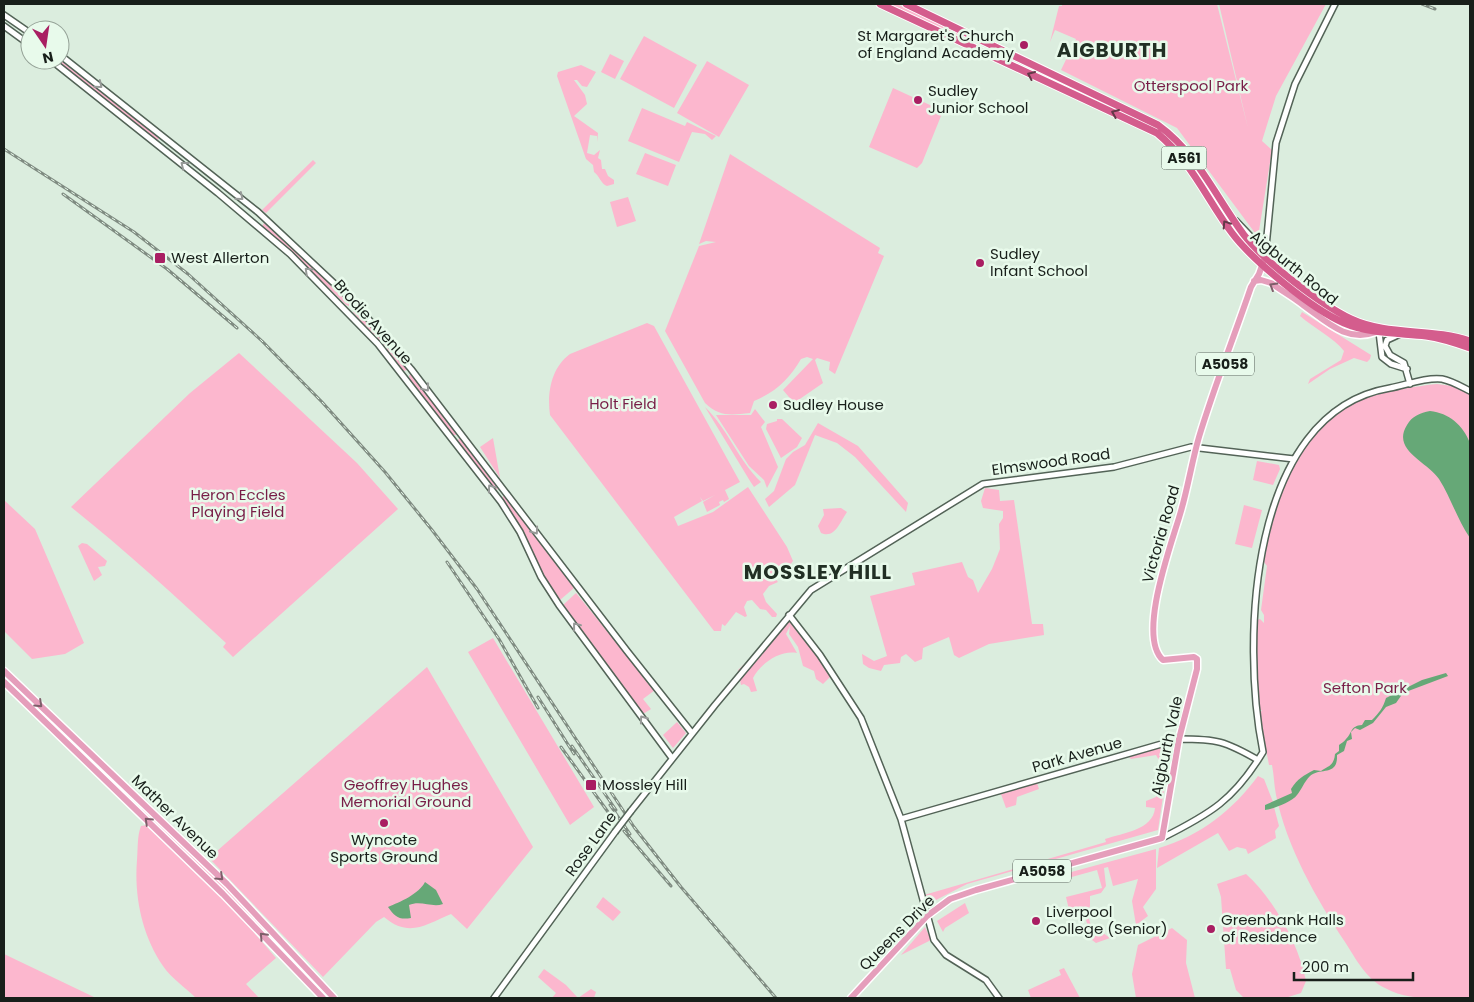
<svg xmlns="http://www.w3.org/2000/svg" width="1474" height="1002" font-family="Poppins,sans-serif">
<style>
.green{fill:#fcb7ce}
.water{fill:#66a877}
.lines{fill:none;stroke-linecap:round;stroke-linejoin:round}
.minor-casing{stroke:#536357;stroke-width:8}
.major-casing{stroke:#fff;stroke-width:9}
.highway-casing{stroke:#fff;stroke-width:9}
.minor{stroke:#fff;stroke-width:5}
.major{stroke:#e59ebb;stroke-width:6}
.highway{stroke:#d45d8d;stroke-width:7}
.rail-casing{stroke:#7f8b81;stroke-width:3}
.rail{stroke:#e8faeb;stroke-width:1;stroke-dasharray:4;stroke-linecap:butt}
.minor-bridge-casing{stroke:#536357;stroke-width:8;stroke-linecap:butt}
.minor-bridge{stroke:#fff;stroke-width:5}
.oneway{stroke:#633848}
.oneway2{stroke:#979a98}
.oneway3{stroke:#7e5e6a}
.poi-dot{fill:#a91e62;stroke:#e8faeb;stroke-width:2}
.labels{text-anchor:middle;stroke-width:5;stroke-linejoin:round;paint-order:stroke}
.shield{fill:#e8faeb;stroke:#566159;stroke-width:1}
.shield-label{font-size:14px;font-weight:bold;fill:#181f1a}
.poi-label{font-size:15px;fill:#181f1a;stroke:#e8faeb;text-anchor:start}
.park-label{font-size:15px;fill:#781e47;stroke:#e8faeb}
.street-label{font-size:15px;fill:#181f1a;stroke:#e8faeb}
.district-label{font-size:20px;font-weight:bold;letter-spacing:1px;fill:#212f24;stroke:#e8faeb}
</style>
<rect width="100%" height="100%" fill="#dbedde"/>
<path class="green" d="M882 4H897L966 37 964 42Z
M1062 4H1217L1248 128 1219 4H1326L1276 96 1262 141 1272 150 1258 237 1177 128 1061 70 1076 39 1055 30 1050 42 1059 6H1062Z
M644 36 697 65 674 108 620 79Z
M610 54 624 61 615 79 601 72Z
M52 60H60L159 138 156 142Z
M707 61 749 85 719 137 677 113Z
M581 65 596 72 587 87 582 86 577 80H574L585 95 587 104 574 116 598 133 597 142V136L590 135 587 153 594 155 600 150 598 158 601 160 602 169H605L608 176 614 180V184L607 186C601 184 599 175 594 172L593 165 586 159 557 76 558 72Z
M893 88 943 111 922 163 917 168 869 147Z
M642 108 685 126 687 122 716 136 712 140 705 134 692 132 679 162 628 141Z
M645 153 676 165 668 186 636 174Z
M730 154 880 248 878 253 884 256 835 374 829 370 830 362 817 358 815 360 823 383 794 403 783 390 813 359 807 357 801 359C790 378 776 392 754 401L750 413C731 415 719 417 705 403L665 331 699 246 716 242 706 241 699 244Z
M313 160 316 163 266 213 262 210Z
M628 197 636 221 617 227 610 202Z
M264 223 339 290 352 307 346 305 294 254 262 227Z
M355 309 358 310 407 367V370L403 371 353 312Z
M1302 312 1371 355 1370 359 1367 362 1354 358 1330 369 1308 384 1310 379 1341 360 1344 351C1334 338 1314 328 1300 316Z
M647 323 654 326 740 482 725 490 729 499 724 502 723 500 719 502 720 505 707 512 703 502 715 495 703 501 700 497 702 501 674 517 678 526 713 512 748 487 787 547 793 561 786 570H776L772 575 778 582 769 586 763 594 766 602 777 614 776 617H772L766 610 760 609 752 600 747 601 744 607 747 616 745 617 736 612 725 626 722 624 721 631H714L550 415C547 393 551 368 570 354Z
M239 353 357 463 398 509 233 657 223 647 226 643C175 596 125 550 71 507L190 393Z
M411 373 457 432 456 435H453L410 380 409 376Z
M1437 384 1452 386 1470 394V998C1442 998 1410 1002 1385 988 1366 979 1356 959 1345 942 1316 898 1287 848 1276 795 1274 785 1274 775 1272 765H1269L1260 718V713L1262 710H1259L1257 674V620L1260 619 1264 623V615L1261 610 1267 566 1264 562 1265 556C1274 504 1294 439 1342 409 1366 394 1409 387 1437 384Z
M705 407C728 429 738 460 761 482L754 487 750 481Z
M755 409 765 422 761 427 778 467 767 488 764 480 749 466 716 415H751Z
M777 419H782L802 438 797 447 781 458 766 429 767 424 777 421Z
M818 423 858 446 908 503 906 512 855 457 837 443 815 435 795 485 769 507 765 499 774 491 786 459 793 452 805 445Z
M459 438H461L498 489 494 490 458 441Z
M493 438 500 478 480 447Z
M1257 461 1279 465 1280 469 1273 485 1253 480Z
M985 488 999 490 1000 501 1014 500 1032 624H1043L1044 635 989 644 959 658 954 655 949 637 923 648 922 659 915 662 906 654 901 657 900 663 884 665 881 671 869 668 863 664 862 654 874 661 887 656 870 596 915 585 912 573 962 562 968 577 973 580 978 593 992 569 1000 549 999 524 1003 518V511L983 508 981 501Z
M504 494 574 588 560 600 546 579 520 526 502 499Z
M4 500 35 529 84 643 65 654 32 659 4 631Z
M1244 505 1262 510 1252 548 1235 544Z
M841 508 847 512C840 522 835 539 821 533L818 526 824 515 823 509Z
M82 543 87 544 107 561 105 566 98 567 102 575 94 581 78 546Z
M576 593 655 690 643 699 651 709 643 714 563 605Z
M790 618 831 676 823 684 816 679 814 671 803 666 798 647 789 634 790 626 786 634 797 653C780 650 761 663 753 678L757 691 751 692 749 687 744 684 741 685 738 670 790 621Z
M493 638 594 807 570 825 468 652Z
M427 667 533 847 467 929 451 914C425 925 409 938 384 917L376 922 323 977 209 858Z
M47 714 133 796 129 800 44 718Z
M677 722 686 733 673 748 663 735Z
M1162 746H1168L1170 750 1158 830 967 884 936 900C930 901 927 900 924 895L1106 842 1105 839C1123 833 1153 830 1155 808L1146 807V801L1156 797 1160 762 1156 755 1131 759 1129 757Z
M1258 776 1264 779 1273 802 1265 805 1266 810 1274 807 1279 826 1275 831 1276 838 1248 854 1246 849 1237 847 1229 851 1218 833 1157 868 1159 848C1200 836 1233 810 1258 776Z
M1037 783 1039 789 1017 797 1016 805 1006 808 1001 794Z
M144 807 225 884 315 982 313 984 242 909 141 811Z
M147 825 232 907 276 958 246 984 259 998H196C186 988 171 978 163 966 142 935 134 897 137 860 138 849 137 836 141 826Z
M1156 849V889L1143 907 1148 916 1136 925 1132 901 1138 879 1113 886 1108 867 1104 868 1106 886 1101 893 1090 896V906L1087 912 1094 936 1103 933 1110 938 1096 943 1092 940 1083 910 1070 914 1066 897 1102 888 1097 870 1068 878 1064 874Z
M1246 874C1274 899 1299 945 1306 981L1301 993 1285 998H1244L1236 990 1230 969H1226L1221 897 1217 884Z
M603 897 621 912 613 921 596 907Z
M965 903 969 913 945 928 943 932 937 921Z
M925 927 931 940 901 955Z
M1172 928 1187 940 1186 963 1195 998H1136L1132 974 1138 945Z
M4 954 96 998H4Z
M1064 968 1080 998H1031L1028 990 1061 975 1059 970Z
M544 969 566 985 578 998 591 989 596 992 594 998H552L556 993 538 977Z"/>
<path class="water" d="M1430 411C1449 413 1463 425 1470 443V538C1457 519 1451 498 1439 479 1428 462 1391 450 1407 425 1412 416 1420 413 1430 411Z
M1446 673 1448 676 1403 693 1396 703 1386 707 1373 723 1360 730 1355 728 1351 732 1352 739 1347 741 1344 751 1337 755C1338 777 1320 767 1310 776 1304 782 1302 789 1297 795 1292 802 1273 809 1265 810V805L1292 793 1291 789C1298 778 1303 776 1314 770L1321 771C1328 766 1334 766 1335 754L1339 751V745C1341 743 1344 742 1346 739 1353 732 1350 726 1362 725L1365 720H1372C1379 713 1383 708 1386 698L1422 680Z
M425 882 436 890 443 904C432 908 421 900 409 905L411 918C399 920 395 917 388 907 400 902 419 894 425 882Z"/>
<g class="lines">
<g class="minor-casing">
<path id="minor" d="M4 15 30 33
M4 26 30 45
M60 55 258 212 354 302 411 369 627 651 692 733
M51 60 218 193 290 254 378 344 501 502 520 532 541 577 559 605 672 758
M1236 221 1254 240 1263 239
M1265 257 1276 143 1295 84 1335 4
M1379 332 1382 357 1391 364 1407 369
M1400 334 1387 340 1385 346 1390 355 1404 363 1410 384
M789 615 820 655 861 718 901 819 934 940 946 955 986 980 999 998
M631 811 715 705 811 590 983 484 1114 467 1191 447 1294 459
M901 819 1179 739C1217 739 1225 741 1258 760
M1162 838C1210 814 1234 800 1263 752 1241 643 1248 412 1390 388 1406 385 1426 377 1442 379 1452 381 1462 387 1470 391
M494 998 615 832"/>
</g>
<g class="major-casing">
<path id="major" d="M1254 281 1261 280 1271 283C1282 291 1293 297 1303 305 1326 321 1346 343 1376 332
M4 671 227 884 334 998
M4 682 223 894 323 998
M851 998 927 916 950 899 976 890 1162 838 1179 739 1197 669V659L1194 657 1163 660C1136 636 1173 540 1181 511 1188 487 1192 461 1199 437 1214 387 1234 337 1251 287L1259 274 1264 260"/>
</g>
<g class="highway-casing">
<path id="highway" d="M880 4 1157 133C1192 162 1206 198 1232 233 1253 261 1312 309 1344 323 1370 334 1399 333 1426 336 1441 338 1456 343 1470 348
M906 4 1158 125C1198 154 1215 196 1244 235 1265 262 1320 304 1351 319 1387 336 1432 328 1470 341"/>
</g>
<use href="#minor" class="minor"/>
<use href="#major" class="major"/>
<use href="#highway" class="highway"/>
<g class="rail-casing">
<path id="rail" d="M1422 4 1435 9
M4 149 134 232 188 274 262 341 322 402 385 472 432 530 477 589 634 827 681 887 776 998
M63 194 167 269 237 328
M447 562 499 639 538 708
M538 697 574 754
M572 746 616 810
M561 747 608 812
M610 805 630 834
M624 831 671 886"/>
</g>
<use href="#rail" class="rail"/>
<g class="minor-bridge-casing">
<path id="minor-bridge" d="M615 832 631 811"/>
</g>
<use href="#minor-bridge" class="minor-bridge"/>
</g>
<defs><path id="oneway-chevron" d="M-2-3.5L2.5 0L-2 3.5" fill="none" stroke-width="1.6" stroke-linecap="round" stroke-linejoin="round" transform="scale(1.25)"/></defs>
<g class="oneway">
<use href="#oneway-chevron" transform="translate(1031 75) rotate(-156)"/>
<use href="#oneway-chevron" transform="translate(1115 113) rotate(-157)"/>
<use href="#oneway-chevron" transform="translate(1226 224) rotate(-123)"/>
</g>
<g class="oneway2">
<use href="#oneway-chevron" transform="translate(99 85) rotate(39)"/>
<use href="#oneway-chevron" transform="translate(184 165) rotate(-142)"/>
<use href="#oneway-chevron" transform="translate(240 197) rotate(39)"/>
<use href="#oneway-chevron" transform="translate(308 271) rotate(-137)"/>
<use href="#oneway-chevron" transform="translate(426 388) rotate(52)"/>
<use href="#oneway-chevron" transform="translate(491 488) rotate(-126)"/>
<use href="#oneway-chevron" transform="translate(535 531) rotate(54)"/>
<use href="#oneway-chevron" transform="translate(576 626) rotate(-128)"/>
<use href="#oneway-chevron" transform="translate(643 719) rotate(-126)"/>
</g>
<g class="oneway3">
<use href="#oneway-chevron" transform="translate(1273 286) rotate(-149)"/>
<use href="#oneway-chevron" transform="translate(39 704) rotate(43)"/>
<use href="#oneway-chevron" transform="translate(148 821) rotate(-136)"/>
<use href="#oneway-chevron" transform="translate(220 877) rotate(43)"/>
<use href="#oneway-chevron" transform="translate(263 936) rotate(-133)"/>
</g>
<g class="poi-dot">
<circle cx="1024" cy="45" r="5"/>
<circle cx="918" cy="100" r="5"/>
<rect x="154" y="252" width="12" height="12" rx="2.5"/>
<circle cx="980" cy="263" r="5"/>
<circle cx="773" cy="405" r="5"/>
<rect x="585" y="779" width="12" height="12" rx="2.5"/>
<circle cx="384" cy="823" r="5"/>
<circle cx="1036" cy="921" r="5"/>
<circle cx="1211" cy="929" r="5"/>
</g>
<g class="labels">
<g class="shield">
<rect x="1161.5" y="146.5" width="45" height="23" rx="4"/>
<rect x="1196" y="352.5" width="58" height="23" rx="4"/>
<rect x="1013" y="859.5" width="58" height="23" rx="4"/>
</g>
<g class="shield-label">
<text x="1184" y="163">A561</text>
<text x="1225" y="369">A5058</text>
<text x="1042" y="876">A5058</text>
</g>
<g class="poi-label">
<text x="1014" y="41" text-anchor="end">St Margaret's Church<tspan x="1014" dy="17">of England Academy</tspan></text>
<text x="928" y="96">Sudley<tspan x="928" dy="17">Junior School</tspan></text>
<text x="990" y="259">Sudley<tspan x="990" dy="17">Infant School</tspan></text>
<text x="171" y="263">West Allerton</text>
<text x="783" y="410">Sudley House</text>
<text x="602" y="790">Mossley Hill</text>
<text x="384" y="845" text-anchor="middle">Wyncote<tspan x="384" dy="17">Sports Ground</tspan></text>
<text x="1046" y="917">Liverpool<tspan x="1046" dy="17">College (Senior)</tspan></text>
<text x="1221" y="925">Greenbank Halls<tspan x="1221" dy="17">of Residence</tspan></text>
</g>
<g class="park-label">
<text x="1191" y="91">Otterspool Park</text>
<text x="623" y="409">Holt Field</text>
<text x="238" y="500">Heron Eccles<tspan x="238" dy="17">Playing Field</tspan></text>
<text x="1365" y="693">Sefton Park</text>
<text x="406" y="790">Geoffrey Hughes<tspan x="406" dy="17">Memorial Ground</tspan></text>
</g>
<g class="street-label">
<text transform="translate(1294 268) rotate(39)" y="5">Aigburth Road</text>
<text transform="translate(373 322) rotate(48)" y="5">Brodie Avenue</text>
<text transform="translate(1051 462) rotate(-8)" y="5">Elmswood Road</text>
<text transform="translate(1161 534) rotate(-74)" y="5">Victoria Road</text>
<text transform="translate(1167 746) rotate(-78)" y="5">Aigburth Vale</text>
<text transform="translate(1077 755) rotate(-16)" y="5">Park Avenue</text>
<text transform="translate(175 817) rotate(44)" y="5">Mather Avenue</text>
<text transform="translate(591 844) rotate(-54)" y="5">Rose Lane</text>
<text transform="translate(897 933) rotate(-45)" y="5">Queens Drive</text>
</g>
<g class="district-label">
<text x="1112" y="57">AIGBURTH</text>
<text x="818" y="579">MOSSLEY HILL</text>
</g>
</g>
<rect width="1474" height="1002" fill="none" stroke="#181f1a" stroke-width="10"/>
<g transform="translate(45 45) rotate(167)"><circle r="24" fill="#e8faeb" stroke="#95a297"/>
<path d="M0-4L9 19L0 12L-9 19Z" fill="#a91e62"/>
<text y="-8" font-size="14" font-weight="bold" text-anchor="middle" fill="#181f1a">N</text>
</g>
<path d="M1294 972v8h119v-8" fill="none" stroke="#181f1a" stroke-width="2.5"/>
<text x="1302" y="972" font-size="15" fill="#181f1a" stroke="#e8faeb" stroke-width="4" paint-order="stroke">200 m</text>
</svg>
